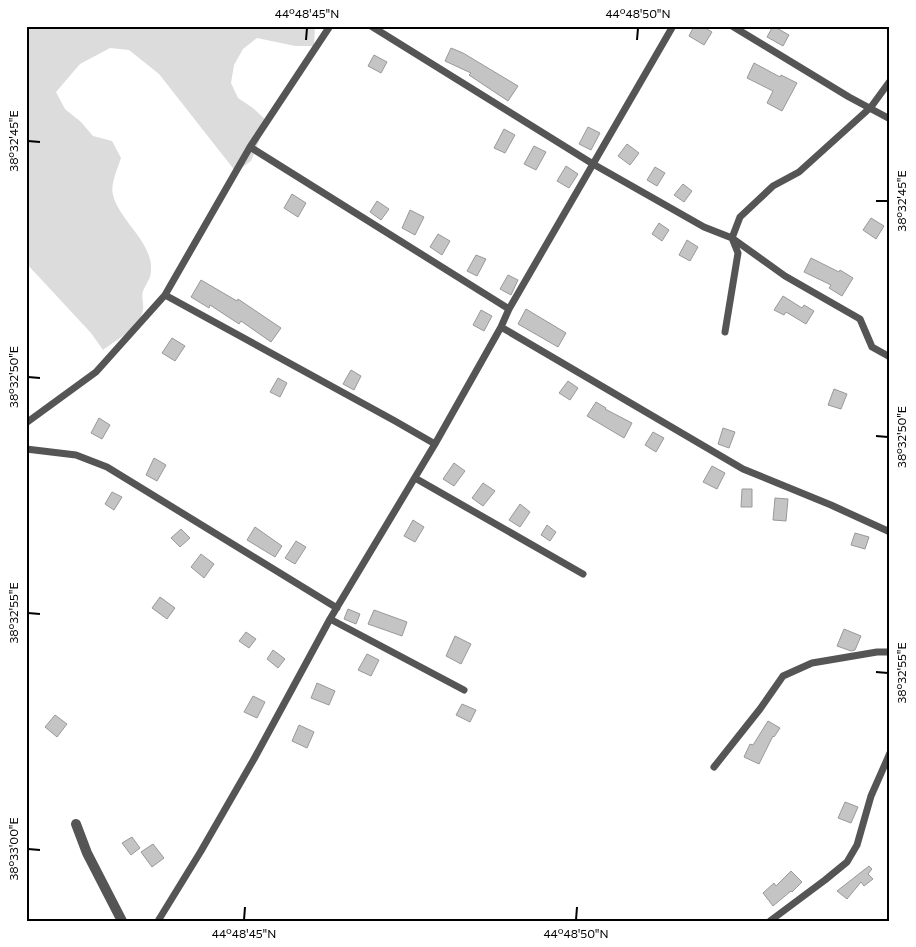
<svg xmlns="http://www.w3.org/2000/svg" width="916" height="947" font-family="Commissioner,sans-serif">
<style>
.green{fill:#dcdcdc}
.building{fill:#c4c4c4;stroke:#999}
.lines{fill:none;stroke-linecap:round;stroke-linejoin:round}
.lane{stroke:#555;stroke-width:7}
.street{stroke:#555;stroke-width:10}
.ticks{fill:none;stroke:#000;stroke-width:2}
.neatline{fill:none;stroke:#000;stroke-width:2}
.ticks-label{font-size:12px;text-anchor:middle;fill:#000}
</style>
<rect width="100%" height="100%" fill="#fff"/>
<path class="green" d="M26 26H315L314 46H295L257 38 243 49 234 65 231 83 238 98 253 108 267 121 251 161 236 172 159 74 129 50 110 48 80 64 56 92 65 109 81 122 93 136 112 141 121 158C118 168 110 184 113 195 120 223 158 245 150 277 148 282 145 286 143 291 141 297 144 304 143 310 139 329 117 339 103 350L91 333 26 263Z"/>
<path class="building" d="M694 26H702L712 32 704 45 689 36Z
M773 26 789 35 783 46 767 37Z
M451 48 463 53 518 86 508 101 469 75 471 73 445 61Z
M374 55 387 62 381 73 368 66Z
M754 63 780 77 781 75 797 83 782 111 767 103 773 91 747 78Z
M588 127 600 133 591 150 579 144Z
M504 129 515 135 505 153 494 148Z
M627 144 639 153 630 165 618 156Z
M534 146 546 152 536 170 524 164Z
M566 166 578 174 569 188 557 181Z
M655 167 665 173 657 186 647 180Z
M683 184 692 191 684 202 674 195Z
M292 194 306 203 298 217 284 208Z
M377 201 389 209 381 220 370 212Z
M410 210 424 217 415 235 402 228Z
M871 218 884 226 876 239 863 230Z
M659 223 669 230 662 241 652 234Z
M438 234 450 241 442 255 430 247Z
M687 240 698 247 690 261 679 255Z
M476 255 486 259 477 276 467 271Z
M811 258 839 272 840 270 853 278 842 296 829 288 831 285 804 272Z
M508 275 518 280 511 295 500 289Z
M201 280 237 301 238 299 281 328 271 342 241 321 239 324 210 305 209 308 191 297Z
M783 296 802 308 804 305 814 311 806 324 786 312 784 315 774 310Z
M526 309 566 333 558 347 518 324Z
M481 310 492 316 484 331 473 325Z
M172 338 185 346 175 361 162 353Z
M351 370 361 376 354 390 343 384Z
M278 378 287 383 280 397 270 392Z
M568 381 578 388 570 400 559 393Z
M834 389 847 394 841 409 828 405Z
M596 402 606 408 605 409 632 423 624 438 587 416Z
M99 418 110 425 102 439 91 433Z
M723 428 735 432 729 448 718 444Z
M653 432 664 438 656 452 645 445Z
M154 458 166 465 157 481 146 475Z
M454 463 465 471 454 486 443 479Z
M712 466 725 473 717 489 703 482Z
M483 483 495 491 483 506 472 498Z
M742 489H752V507H741Z
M112 492 122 497 114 510 105 504Z
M775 498 788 499 786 521 773 520Z
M520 504 530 512 520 527 509 520Z
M413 520 424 527 415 542 404 536Z
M547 525 556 532 550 541 541 535Z
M255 527 282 546 275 557 247 540Z
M181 529 190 538 180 547 171 538Z
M855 533 869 537 865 549 851 545Z
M296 541 306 547 295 564 285 558Z
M201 554 214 564 204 578 191 567Z
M160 597 175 608 167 619 152 608Z
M348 609 360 614 356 624 344 619Z
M374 610 407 622 402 636 368 624Z
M844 629 861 636 855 650 851 651 837 646Z
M246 632 256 639 249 648 239 641Z
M455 636 471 644 461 664 446 656Z
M273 650 285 659 278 668 267 659Z
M367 654 379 660 371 676 358 670Z
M317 683 335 691 329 705 311 698Z
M253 696 265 702 257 718 244 712Z
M462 704 476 710 470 722 456 715Z
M55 715 67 724 57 737 45 727Z
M768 721 780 728 774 737 773 736 759 764 744 757 750 744 753 745Z
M299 725 314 732 307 748 292 741Z
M845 802 858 807 851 823 838 818Z
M132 837 140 848 131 855 122 843Z
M153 844 164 858 152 867 141 852Z
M869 866 872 869 868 874 873 879 864 886 861 882 847 899 837 891Z
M791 871 802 882 792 892 791 891 773 906 763 893 774 883 776 886Z"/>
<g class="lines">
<path class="lane" d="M371 26 593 164 704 227 732 238 785 276 860 319 872 347 890 357
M732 26 849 97 890 119
M250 147 509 309
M165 295 395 421 435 444
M501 327 743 469 831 505 890 532
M725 332 738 253 732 238 740 217 773 186 799 172 871 107 890 81
M26 423 96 372 165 295 250 147 330 26
M26 449 76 455 107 467 337 608
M415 478 583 574
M330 619 464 690
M714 767 760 709 783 676 812 663 877 652H890
M158 921 201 851 254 759 330 619 435 444 501 327 509 309 673 26
M770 921 825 880 847 862 857 845 871 796 890 753"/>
<path class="street" d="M76 824 87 853 122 921"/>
</g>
<path class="ticks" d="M306 40 307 28M637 40 638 28M28 141 40 142M876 201H888M28 377 40 378M876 436 888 437M28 613 40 614M876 672 888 673M28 849 40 850M244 920 245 907M576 920 577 907"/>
<rect width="916" height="947" fill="none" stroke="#ffffff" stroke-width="55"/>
<rect x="28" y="28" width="860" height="892" class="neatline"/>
<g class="ticks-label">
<text x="307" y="18">44°48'45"N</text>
<text x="638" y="18">44°48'50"N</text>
<text transform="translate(14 141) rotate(-90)" y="4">38°32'45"E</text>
<text transform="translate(902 201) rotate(-90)" y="4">38°32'45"E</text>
<text transform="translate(14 377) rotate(-90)" y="4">38°32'50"E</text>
<text transform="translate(902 437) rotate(-90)" y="4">38°32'50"E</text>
<text transform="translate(14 613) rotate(-90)" y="4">38°32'55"E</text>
<text transform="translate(902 673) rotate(-90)" y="4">38°32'55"E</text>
<text transform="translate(14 849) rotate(-90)" y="4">38°33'00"E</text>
<text x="244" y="938">44°48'45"N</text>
<text x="576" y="938">44°48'50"N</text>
</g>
</svg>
